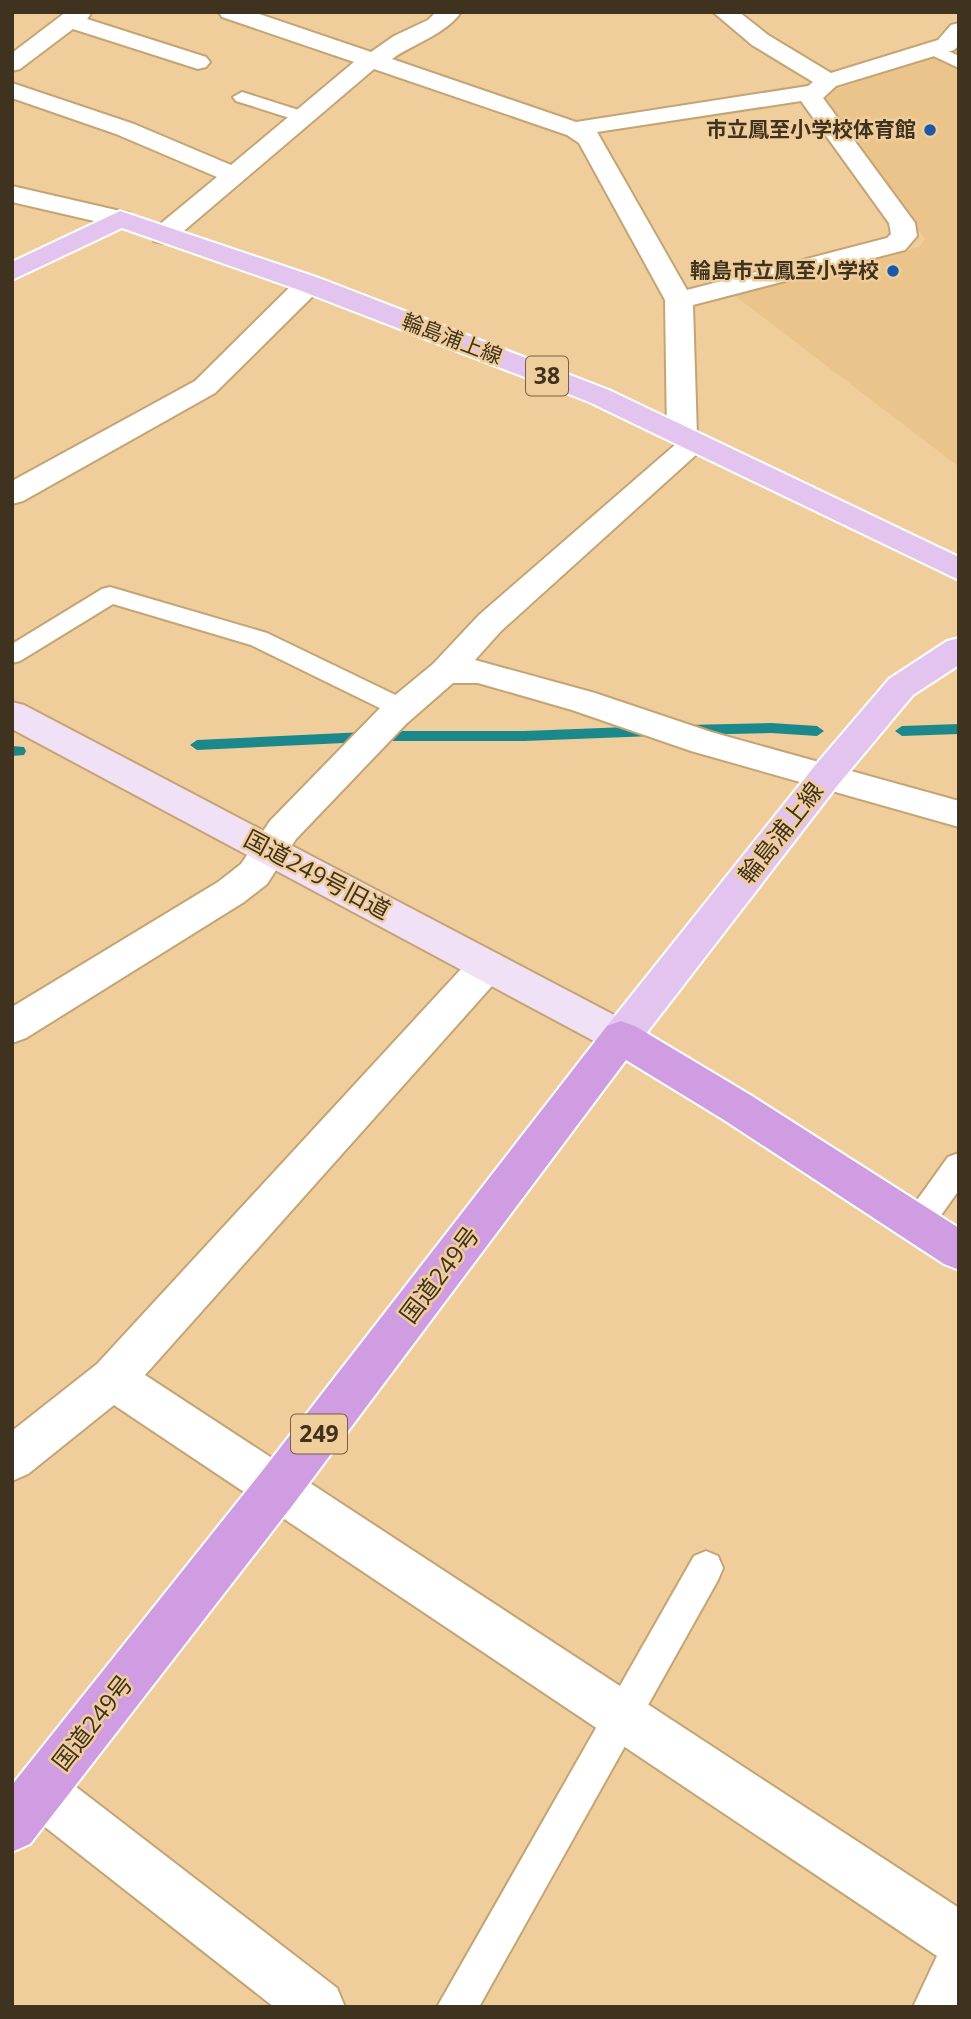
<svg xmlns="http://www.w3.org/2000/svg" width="971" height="2019" font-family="'Open Sans','Noto Sans JP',sans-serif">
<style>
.built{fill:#eac48b}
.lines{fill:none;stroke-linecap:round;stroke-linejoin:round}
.stream{fill:#1b898b;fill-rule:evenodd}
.lane-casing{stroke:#c5a474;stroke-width:4}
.street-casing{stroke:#c5a474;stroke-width:4}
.secondary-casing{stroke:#c5a474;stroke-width:4}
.primary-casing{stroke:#fff;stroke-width:4}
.highway-casing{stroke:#fff;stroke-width:4}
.lane{fill:#fff;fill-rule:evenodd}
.street{fill:#fff;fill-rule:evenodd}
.secondary{fill:#f1e1f6;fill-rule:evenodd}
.primary{fill:#e3c4ee;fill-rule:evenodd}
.highway{fill:#d09ce2;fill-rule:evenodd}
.poi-dot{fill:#1a58a9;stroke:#f0ce9c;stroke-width:2.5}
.labels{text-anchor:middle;stroke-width:5;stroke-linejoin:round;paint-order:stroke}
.far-poi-label{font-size:21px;font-weight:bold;fill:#3f321e;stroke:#f0ce9c;text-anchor:end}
.far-street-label{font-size:21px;fill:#3f321e;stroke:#f0ce9c}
.shield{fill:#f0ce9c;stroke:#746144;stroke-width:2}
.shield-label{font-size:23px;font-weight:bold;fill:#3f321e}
.street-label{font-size:24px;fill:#3f321e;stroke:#f0ce9c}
</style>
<rect width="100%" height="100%" fill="#f0ce9c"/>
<path class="built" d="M959 44V467L734 295 919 247 925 239 821 104 832 91 955 48Z"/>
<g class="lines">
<path class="stream" d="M771 723 817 726 824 731 817 736 771 733 686 735 679 730 686 725Z
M959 724V734L902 736 895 731 902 726Z
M653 726 660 731 653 736 524 741H386L197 750 190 745 197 740 386 731H524Z
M12 746 24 747 26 751 24 755 12 756Z"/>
<g class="lane-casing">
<path id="lane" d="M933 44 959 56V68L927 53 924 49Z
M242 92 308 113 311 117 302 122 236 101 233 97Z
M110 587 267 633 410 702 413 708 410 714 401 717 392 714 251 645 113 604 20 661 12 663V644L102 589Z
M959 1153V1190L929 1232 918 1236 907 1232 903 1223 907 1214 948 1157Z
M706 1551 718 1556 723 1568 718 1580 479 2007H437L694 1556Z"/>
</g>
<g class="street-casing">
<path id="street" d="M66 12H92L87 19 206 57 210 62 206 67 198 69 73 29 20 69 12 71V53Z
M219 12H253L371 52 394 36 428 20 436 12H461C445 35 414 43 392 59L576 122 808 86 813 82 752 45 713 12H739L768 35 831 73 938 40 951 25 959 23V45L954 50 836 86 823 98 915 223 917 236 905 250 693 305 697 436 703 437 708 444 501 631 475 660 595 693 711 732 959 801V827L691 751 572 710 478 683H453L406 724 296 839 267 884 244 902 26 1038 12 1043V1007L218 882 241 864 270 821 382 706 433 664 479 615 676 444 667 436 665 300 579 143 567 135 374 69 172 241 163 243 154 241 150 235 154 229 217 177 116 134 12 98V83L134 124 231 165 354 62 222 17ZM801 101 889 223 891 234 887 238 687 290 597 132Z
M12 186 129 213 133 219 129 225 120 227 12 202Z
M309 276 319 278 323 284 319 290 215 393 23 501 12 504V481L195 381 299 278Z
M487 951 500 955 506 966 500 977 145 1375 959 1908V2007H913L937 1956 114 1405 28 1474 12 1481V1431L97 1364 474 955Z
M40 1766 58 1773 337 1988 345 2007H274L22 1809 15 1791 22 1773Z"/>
</g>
<g class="secondary-casing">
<path id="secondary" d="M12 702 24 705 635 1026 640 1037 635 1048 621 1053 607 1048 12 729Z"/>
</g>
<g class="primary-casing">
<path id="primary" d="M120 211 319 278 609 390 959 557V580L589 402 299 290 122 228 12 280V262Z
M959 638V665L913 695 837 786 635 1048 621 1053 607 1048 602 1037 607 1026 813 768 889 679 947 641Z"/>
</g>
<g class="highway-casing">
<path id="highway" d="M621 1021 635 1026 752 1096 959 1228V1270L944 1264 724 1120 626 1060 295 1502 30 1844 12 1852V1785L263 1470 607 1026Z"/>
</g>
<use href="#lane" class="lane"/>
<use href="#street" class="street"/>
<use href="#secondary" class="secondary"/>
<use href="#primary" class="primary"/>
<use href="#highway" class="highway"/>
</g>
<g class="poi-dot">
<circle cx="930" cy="130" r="7"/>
<circle cx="893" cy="271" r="7"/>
</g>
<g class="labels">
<g class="far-poi-label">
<text x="916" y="137">市立鳳至小学校体育館</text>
<text x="879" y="278">輪島市立鳳至小学校</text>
</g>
<g class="far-street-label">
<text transform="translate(452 339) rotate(21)" y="7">輪島浦上線</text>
</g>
<g class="shield">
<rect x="526" y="356.5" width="42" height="39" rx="5"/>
<rect x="291" y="1414.5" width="56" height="39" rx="5"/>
</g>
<g class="shield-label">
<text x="547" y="384">38</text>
<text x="319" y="1442">249</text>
</g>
<g class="street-label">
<text transform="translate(781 833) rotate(-52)" y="8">輪島浦上線</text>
<text transform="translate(317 875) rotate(28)" y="8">国道249号旧道</text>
<text transform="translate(440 1275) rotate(-53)" y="8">国道249号</text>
<text transform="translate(93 1723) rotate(-52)" y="8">国道249号</text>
</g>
</g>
<rect width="971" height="2019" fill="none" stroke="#3f321e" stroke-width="28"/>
</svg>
